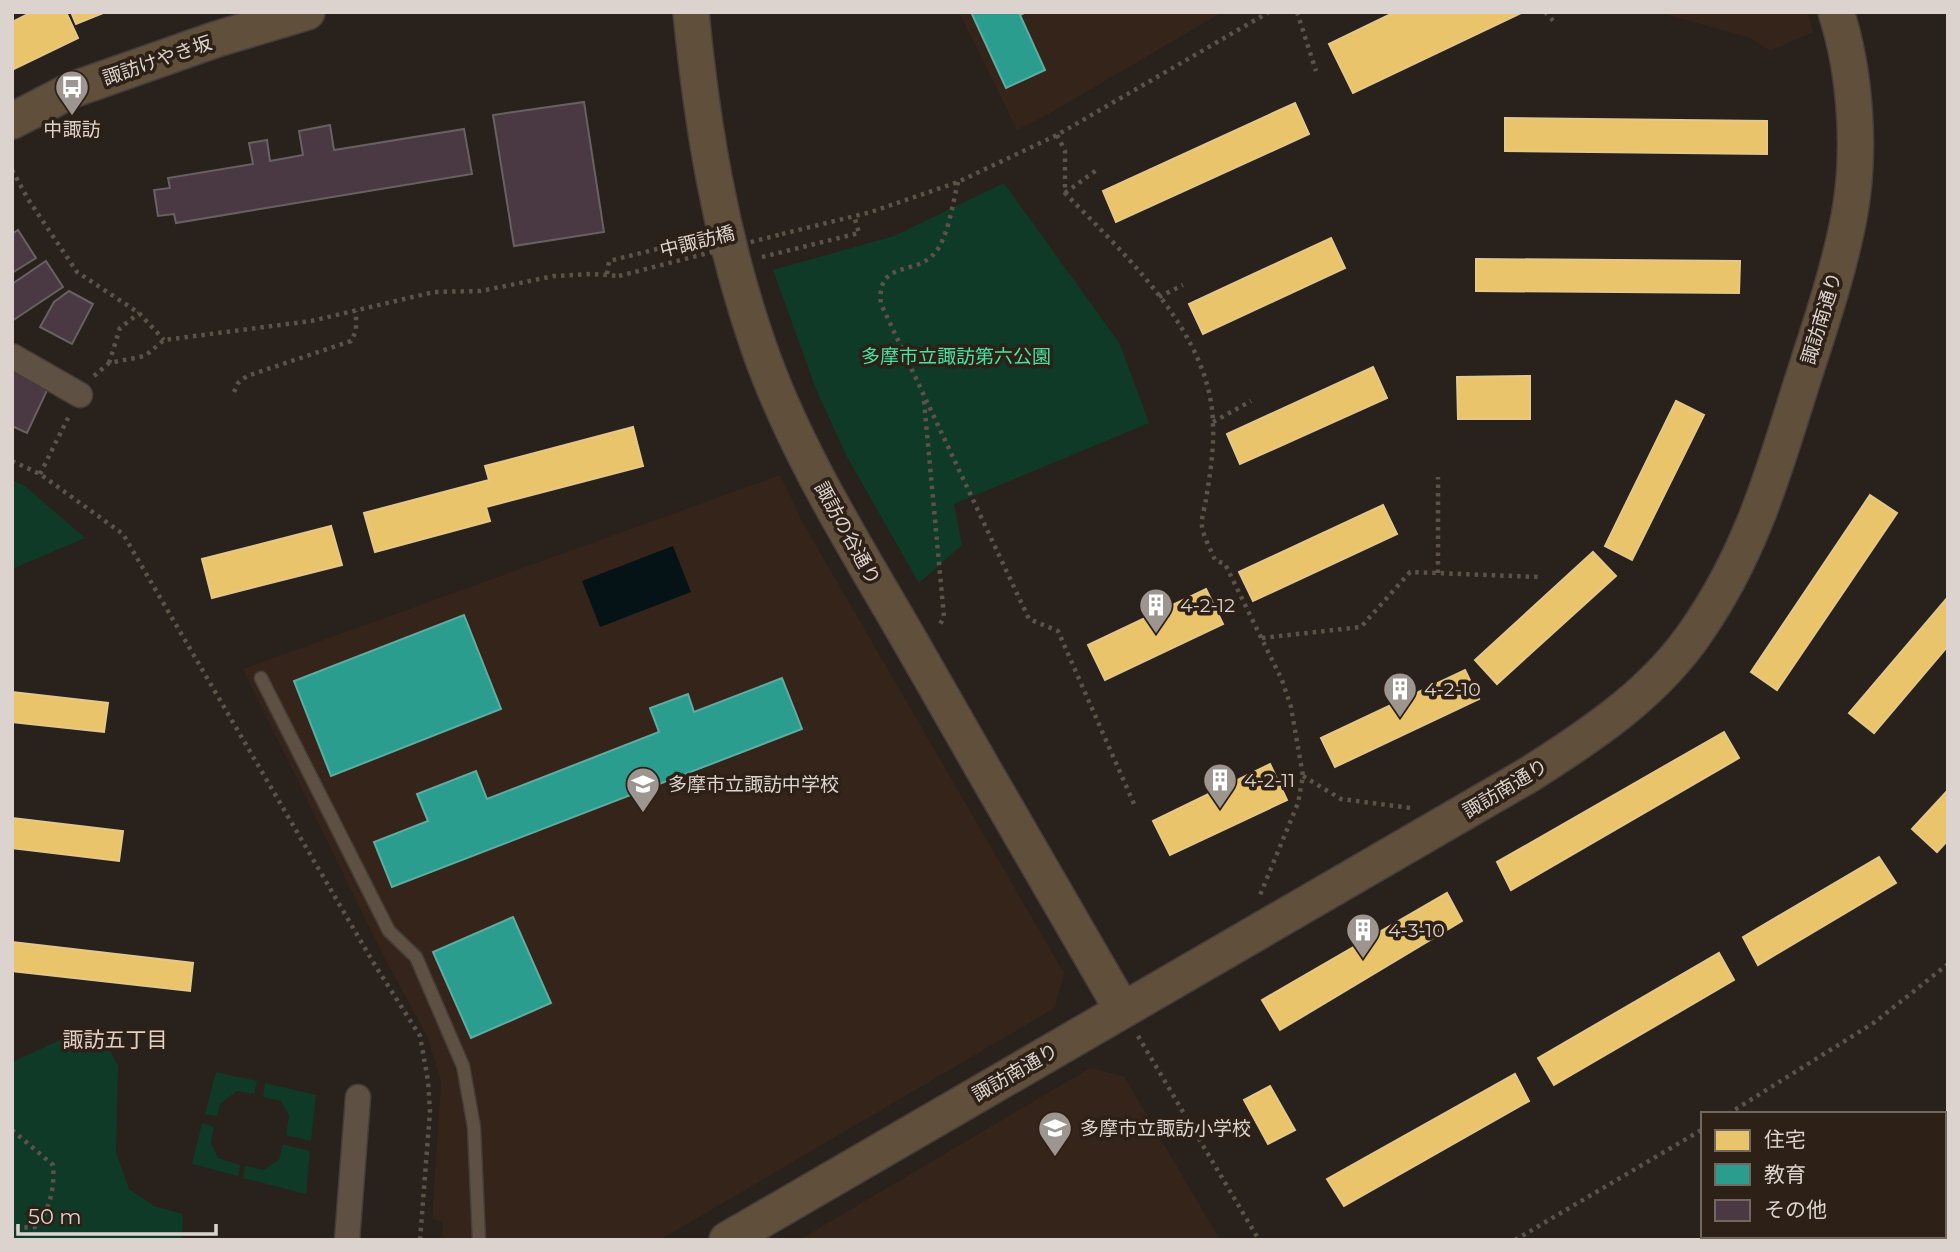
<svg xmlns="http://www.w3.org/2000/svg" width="1960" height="1252" font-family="Montserrat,'Noto Sans JP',sans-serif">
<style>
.built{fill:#352419}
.green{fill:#0f3a28}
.water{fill:#051317}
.homes{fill:#e9c46a;stroke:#e5c888;stroke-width:2}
.schools{fill:#2a9d8f;stroke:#5fada2;stroke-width:2}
.building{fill:#4a3942;stroke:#686161;stroke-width:2}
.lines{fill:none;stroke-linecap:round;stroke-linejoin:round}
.lane-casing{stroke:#443d39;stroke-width:15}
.street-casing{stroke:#443d39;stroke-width:27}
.secondary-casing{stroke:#443d39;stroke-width:38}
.primary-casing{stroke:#443d39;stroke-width:41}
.path{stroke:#5d5248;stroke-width:4.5;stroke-dasharray:3.5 5;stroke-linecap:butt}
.lane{stroke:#5e5042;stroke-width:12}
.street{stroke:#5e5042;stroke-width:24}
.secondary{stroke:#604f3b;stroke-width:35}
.primary{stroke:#6b5a46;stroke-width:38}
.path-bridge{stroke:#5d5248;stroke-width:4.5;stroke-dasharray:3.5 5;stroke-linecap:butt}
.labels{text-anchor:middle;stroke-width:7;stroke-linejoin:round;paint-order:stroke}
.street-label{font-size:19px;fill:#dcd3ce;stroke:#2d2017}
.poi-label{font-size:19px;fill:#dcd3ce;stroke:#2d2017;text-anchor:start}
.park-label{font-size:19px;fill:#46e3a3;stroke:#2d2017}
.neighbourhood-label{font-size:21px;fill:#e1cfc4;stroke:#2d2017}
</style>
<rect width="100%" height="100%" fill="#28211c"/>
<path class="built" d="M959 12H1223L1047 115 1017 130Z
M1658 12H1808L1813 32 1770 51 1750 38Z
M780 475 803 523 1064 973 1055 1008 660 1240H442L443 1223 432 1219 441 1081 427 1036 385 959 243 669Z
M1090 1068 1124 1076 1220 1240H799Z"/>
<path class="green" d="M1004 183 1120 344 1149 423 954 504 962 545 919 583 846 455 816 389 773 270 894 236Z
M12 480 25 486 85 538 12 569Z
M62 1039H104L118 1066 116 1152 129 1189 154 1206 183 1214 182 1240H12V1062Z
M216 1072 257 1081 254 1094 237 1091 220 1104 217 1116 205 1114Z
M265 1083 316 1095 311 1141 286 1135 289 1116 281 1101 263 1097Z
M202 1123 214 1127 211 1143 218 1158 240 1165 238 1176 192 1164Z
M283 1144 310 1151 306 1194 243 1178 245 1166 263 1170 279 1160Z"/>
<path class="water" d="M673 546 691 592 600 627 582 581Z"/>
<path class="homes" d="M32 12H66L78 38 12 70V22Z
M71 12H103V13L76 24Z
M1395 12H1523L1353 93 1329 44Z
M1295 103 1309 134 1116 222 1103 191Z
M1505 118 1767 121V154L1505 151Z
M1331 238 1345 268 1203 334 1189 304Z
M1476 259 1740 261 1739 293 1476 291Z
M1373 367 1387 398 1240 464 1227 434Z
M1530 376V419H1458L1457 377Z
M1676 401 1704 415 1632 560 1605 546Z
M633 427 643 466 486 507 490 521 375 552 364 513 489 480 485 466Z
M1870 495 1897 513 1777 690 1751 672Z
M1383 505 1397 534 1253 601 1239 572Z
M331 526 342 565 212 598 202 559Z
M1593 552 1616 576 1497 684 1475 660Z
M1206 589 1223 624 1105 680 1088 645Z
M1948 597V646L1874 733 1849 713Z
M1465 670 1479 699 1335 767 1321 738Z
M12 692 108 703 104 732 12 722Z
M1724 732 1739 758 1511 890 1497 862Z
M1270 764 1287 800 1170 855 1153 821Z
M1948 790V840L1937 852 1912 829Z
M12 818 123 831 119 861 12 848Z
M1879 857 1896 883 1758 965 1743 937Z
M1447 893 1462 921 1280 1030 1262 1000Z
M12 942 193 963 190 991 12 971Z
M1719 953 1734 980 1554 1085 1538 1058Z
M1515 1074 1529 1101 1344 1206 1327 1179Z
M1270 1086 1295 1130 1268 1144 1244 1100Z"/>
<path class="schools" d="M971 12H1026L1020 15 1045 70 1006 88Z
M464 615 501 709 331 776 294 681Z
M782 678 802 729 392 887 374 842 428 821 417 794 476 771 487 799 659 732 650 708 688 694 694 712Z
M513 917 551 1003 471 1038 433 952Z"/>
<path class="building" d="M584 102 604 232 514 246 493 115Z
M330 125 334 150 464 129 472 174 176 223 174 214 158 216 154 190 170 188 168 178 253 164 249 143 267 140 270 161 303 155 299 131Z
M18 230 36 258 12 273V234Z
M46 261 63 287 12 321V284Z
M69 291 93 304 72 344 40 327 54 302Z
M12 366 50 384 27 433 12 426Z"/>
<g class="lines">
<g class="lane-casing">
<path id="lane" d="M261 678 389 931 416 957 463 1066 474 1127 479 1240"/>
</g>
<g class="street-casing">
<path id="street" d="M12 356 80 395
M347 1240 358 1097"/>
</g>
<g class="secondary-casing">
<path id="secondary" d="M691 12C702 125 720 234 757 342 793 448 854 544 910 641 980 764 1051 887 1122 1009
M12 121 72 90 217 39 307 12
M727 1240 1530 774C1593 734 1656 692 1698 629 1748 556 1770 484 1796 401 1815 340 1837 280 1849 217 1861 155 1856 73 1836 12"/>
</g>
<g class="primary-casing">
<path id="primary" d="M1944 1212 1948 1210
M1903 1240 1908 1236"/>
</g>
<path class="path" d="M1297 12 1316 71
M1545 12 1556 24
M1057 135 1065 151V193C1125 255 1212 334 1213 425 1214 451 1210 475 1206 499 1205 507 1201 518 1202 526 1203 536 1211 550 1215 560L1225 564 1282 680 1291 707 1303 776 1298 803 1260 895
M12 170 28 199 77 272 139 313 164 340
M958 182C953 202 948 239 934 254 914 276 876 260 881 304L1029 619 1058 631 1134 804
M1065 193 1098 169
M782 234 871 212 958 182 1057 135 1269 12
M762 257 859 233 854 216
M607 274 609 261 697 239
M1159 297 1183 285
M109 363 120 328 139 313
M94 376 109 363 145 356 164 340 311 321 434 292 481 291 554 276 592 274 619 276
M234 392 238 383 247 376 351 341 356 331V311
M924 401 944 617 938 628
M1213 422 1251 401
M12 461 40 474 123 534 373 962 420 1036 428 1081 430 1111 420 1240
M40 474 69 416
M1438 573V477
M1262 638 1361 627 1410 572 1538 577
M1303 776 1341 799 1411 808
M1138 1036 1259 1240
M1728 1114 1875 1022 1948 964
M12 1130 53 1165C55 1186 50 1211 35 1227L12 1228
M1515 1240 1703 1129"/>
<use href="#lane" class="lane"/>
<use href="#street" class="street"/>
<use href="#secondary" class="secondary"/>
<use href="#primary" class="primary"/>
<path class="path-bridge" d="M619 276 782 234"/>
</g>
<defs>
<g id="bus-pin" transform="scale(1.75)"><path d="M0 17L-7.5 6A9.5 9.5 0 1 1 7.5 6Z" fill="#9d9590" stroke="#2d2017"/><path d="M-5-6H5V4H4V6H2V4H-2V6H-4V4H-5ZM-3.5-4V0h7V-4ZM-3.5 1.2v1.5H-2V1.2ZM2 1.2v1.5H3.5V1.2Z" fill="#fff"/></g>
<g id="building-pin" transform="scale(1.75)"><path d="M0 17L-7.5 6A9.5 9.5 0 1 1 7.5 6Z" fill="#9d9590" stroke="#2d2017"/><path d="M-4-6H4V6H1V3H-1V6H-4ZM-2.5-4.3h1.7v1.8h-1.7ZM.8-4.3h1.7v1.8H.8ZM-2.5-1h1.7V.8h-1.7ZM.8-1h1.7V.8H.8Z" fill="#fff"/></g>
<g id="school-pin" transform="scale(1.75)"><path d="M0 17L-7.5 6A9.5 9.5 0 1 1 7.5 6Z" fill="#9d9590" stroke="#2d2017"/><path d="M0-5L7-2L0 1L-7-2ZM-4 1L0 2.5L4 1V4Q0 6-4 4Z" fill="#fff"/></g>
</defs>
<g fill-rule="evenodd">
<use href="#bus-pin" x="72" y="87"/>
<use href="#building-pin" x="1156" y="605"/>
<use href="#building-pin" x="1400" y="689"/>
<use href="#building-pin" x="1220" y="780"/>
<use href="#school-pin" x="643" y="784"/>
<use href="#building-pin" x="1363" y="930"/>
<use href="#school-pin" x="1055" y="1128"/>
</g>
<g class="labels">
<g class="street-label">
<text transform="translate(157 60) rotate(-19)" y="7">諏訪けやき坂</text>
<text transform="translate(697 241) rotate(-14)" y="7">中諏訪橋</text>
<text transform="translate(1821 318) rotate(-73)" y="7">諏訪南通り</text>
<text transform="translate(848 533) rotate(61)" y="7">諏訪の谷通り</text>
<text transform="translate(1505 788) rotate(-31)" y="7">諏訪南通り</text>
<text transform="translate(1015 1072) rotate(-30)" y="7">諏訪南通り</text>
</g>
<g class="poi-label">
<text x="72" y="136" text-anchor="middle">中諏訪</text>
<text x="1180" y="612">4-2-12</text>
<text x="1424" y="696">4-2-10</text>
<text x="1244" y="787">4-2-11</text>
<text x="668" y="791">多摩市立諏訪中学校</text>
<text x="1388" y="937">4-3-10</text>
<text x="1080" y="1135">多摩市立諏訪小学校</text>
</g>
<g class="park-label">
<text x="956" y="363">多摩市立諏訪第六公園</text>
</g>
<g class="neighbourhood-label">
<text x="115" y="1047">諏訪五丁目</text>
</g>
</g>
<rect width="1960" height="1252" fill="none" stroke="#dcd3ce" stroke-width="28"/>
<rect x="1701" y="1112" width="245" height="126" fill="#2d2017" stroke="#736860" stroke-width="2"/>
<rect x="1715" y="1130" width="35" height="21" fill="#e9c46a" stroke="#736860" stroke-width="2"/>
<text x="1764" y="1147" font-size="21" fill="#dcd3ce">住宅</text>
<rect x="1715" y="1164" width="35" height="21" fill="#2a9d8f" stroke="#736860" stroke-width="2"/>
<text x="1764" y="1182" font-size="21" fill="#dcd3ce">教育</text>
<rect x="1715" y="1200" width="35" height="21" fill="#4a3942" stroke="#736860" stroke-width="2"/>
<text x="1764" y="1217" font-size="21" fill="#dcd3ce">その他</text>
<path d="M18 1224v10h198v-10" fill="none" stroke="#dcd3ce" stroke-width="3.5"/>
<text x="28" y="1224" font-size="21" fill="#dcd3ce" stroke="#2d2017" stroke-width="5" paint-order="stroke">50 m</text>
</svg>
